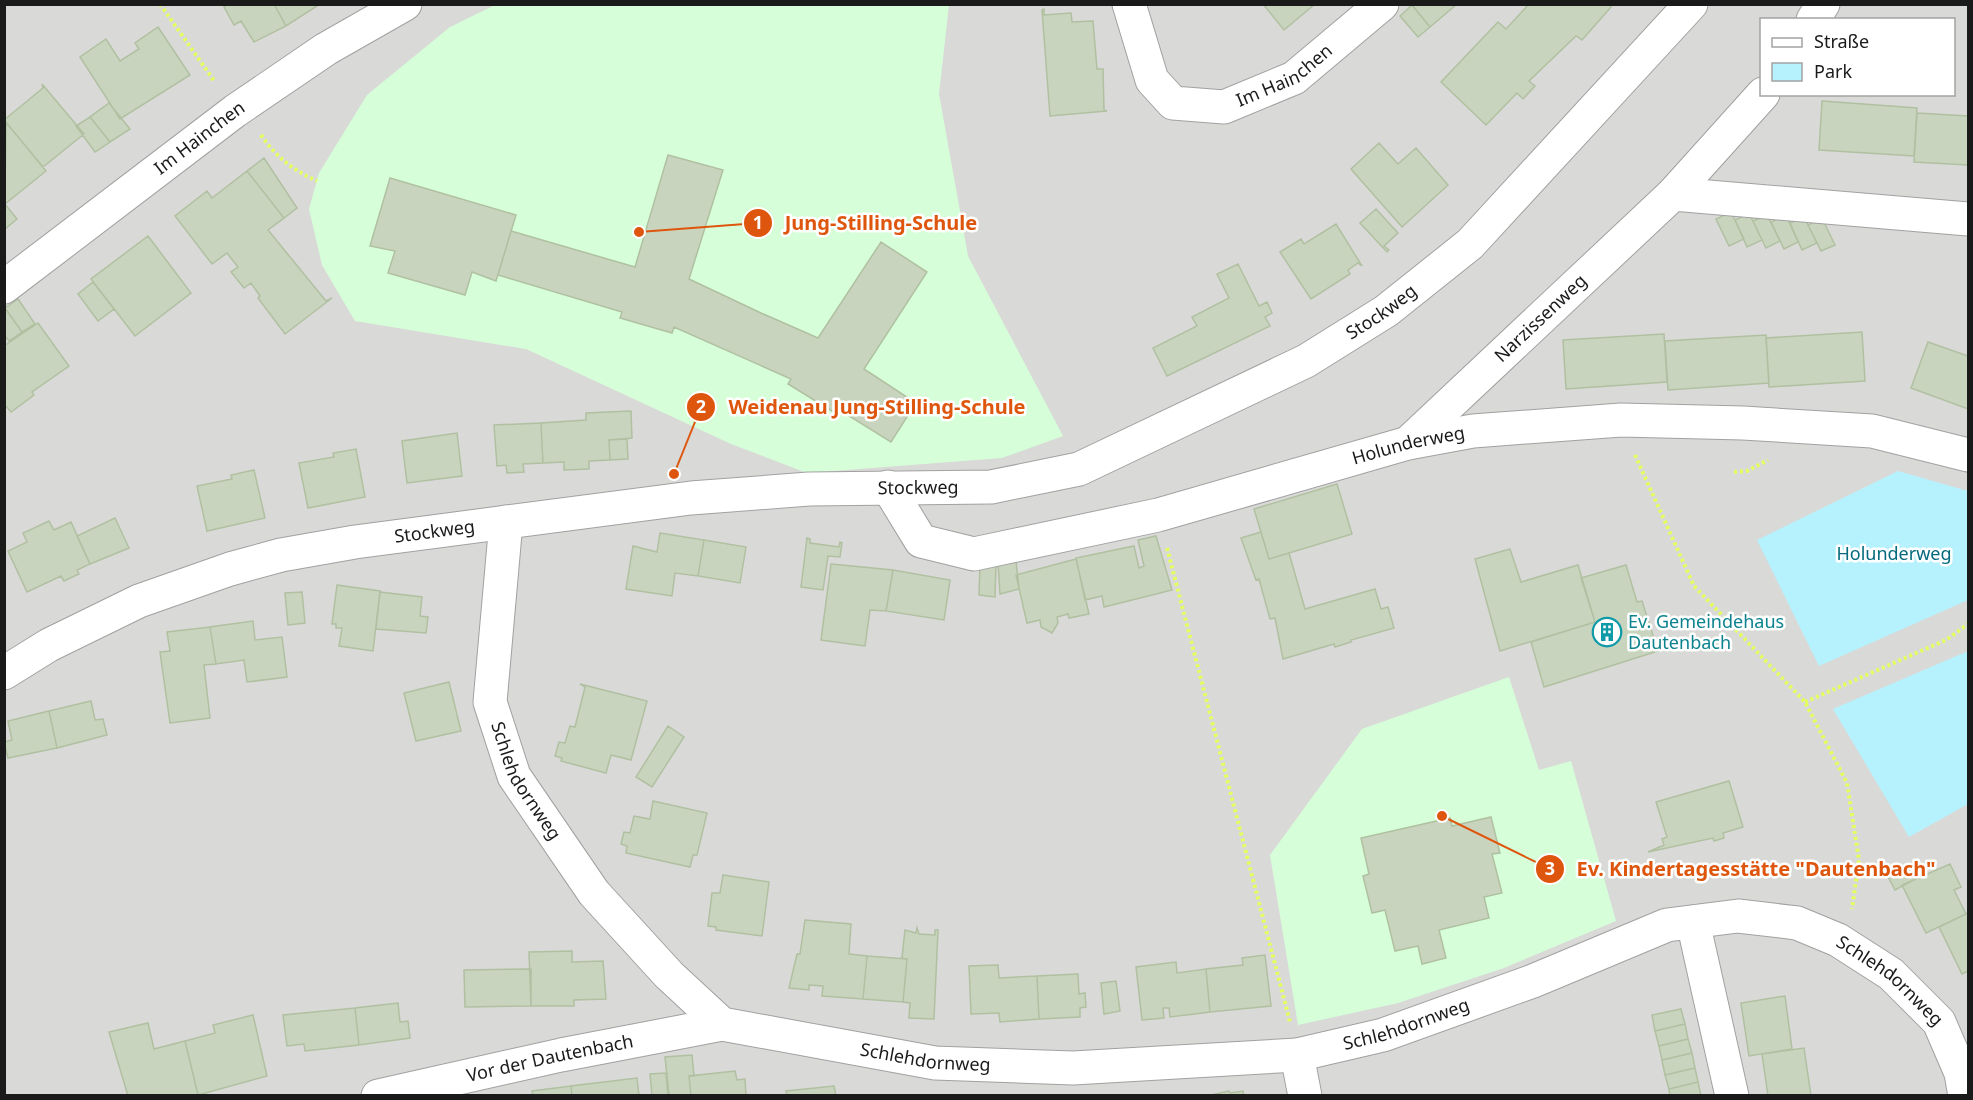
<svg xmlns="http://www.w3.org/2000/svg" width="1973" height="1100" font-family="'Noto Sans',sans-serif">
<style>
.residential{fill:#d9d9d7;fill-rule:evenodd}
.education{fill:#d6ffd9}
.park{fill:#b6f2fd}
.building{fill:#c9d4bf;stroke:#b0c0a0;stroke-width:1.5}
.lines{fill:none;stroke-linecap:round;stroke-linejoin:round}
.minor-casing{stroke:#a1a1a1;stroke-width:35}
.path{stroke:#e3ff5e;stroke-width:4;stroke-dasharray:3 3;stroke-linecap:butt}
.minor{stroke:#fff;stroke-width:33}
.labels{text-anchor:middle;stroke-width:5;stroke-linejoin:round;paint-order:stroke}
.street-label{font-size:18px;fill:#1a1a1a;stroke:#fff}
.park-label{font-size:18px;fill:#046a7d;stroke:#fff}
.culture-label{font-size:18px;fill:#0d838f;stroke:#fff;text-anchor:start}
.leader{fill:none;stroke:#de560d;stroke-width:2}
.callout-dot{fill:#de560d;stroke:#fff;stroke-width:2}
.mark-label{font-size:18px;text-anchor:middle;font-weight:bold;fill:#fff}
.callout-label{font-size:20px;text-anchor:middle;font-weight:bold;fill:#de560d;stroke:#fff;stroke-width:5;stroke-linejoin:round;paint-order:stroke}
</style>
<rect width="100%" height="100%" fill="#e2eddf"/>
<path class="residential" d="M5 5H1968V1095H5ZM1762 20H1954V94H1762Z"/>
<path class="education" d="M495 5H949L939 94 968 256 1063 436 1002 458 807 473 731 444 526 349 355 321 322 265 309 209 319 173 367 95 450 27Z
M1509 677 1539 770 1571 761 1616 921 1504 968 1398 1003 1298 1025 1270 855 1362 729Z"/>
<path class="park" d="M1898 471 1968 491V600L1819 666 1757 540Z
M1968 651V804L1909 837 1833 709Z"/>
<path class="building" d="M228 4H274L286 26 254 42 241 21 234 25 224 7Z
M274 4H316L317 6 286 26Z
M1263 4H1315L1284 30Z
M1411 4H1457L1430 27Z
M1529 4H1610L1611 7 1582 40 1576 36 1529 81 1535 86 1523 99 1517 93 1486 125 1441 82 1498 22 1506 29Z
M1412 5 1430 27 1418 37 1400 16Z
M1044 9V15L1071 13 1072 22 1093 21 1097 69H1103L1104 110 1107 111 1050 116 1042 10Z
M158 27 190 75 120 119 80 57 106 39 120 61 139 49 135 43Z
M42 84 84 134 43 167 4 120 43 88Z
M1822 101 1917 108 1914 156 1819 150Z
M109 103 130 129 110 142 90 117Z
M1917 113 1968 116V165L1914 162Z
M90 117 110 142 95 152 76 126Z
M5 121 46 171 5 204 6 124Z
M1379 143 1398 164 1416 148 1448 185 1402 227 1351 169Z
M668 155 723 170 689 279 761 313 818 338 881 242 927 272 864 369 916 403 891 442 838 409 835 413 788 384 791 379 674 327 672 333 620 318 622 312 498 275 511 231 635 267Z
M264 158 297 208 284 218 247 171Z
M247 171 284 218 268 230 326 301 332 298 285 334 258 298 260 296 251 283 244 288 231 272 238 267 227 253 212 264 175 216 207 191 212 198Z
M390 178 516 215 496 281 472 272 465 295 388 273 395 251 370 246Z
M4 203 17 219 5 229H4Z
M1376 209 1398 233 1384 246 1389 250 1387 252 1360 223Z
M1731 212 1744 239 1729 246 1716 219Z
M1749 213 1762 240 1747 247 1735 220Z
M1767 215 1780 241 1766 248 1753 221Z
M1786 215 1798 242 1784 249 1771 222Z
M1804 217 1817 243 1802 250 1790 223Z
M1822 218 1835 245 1821 251 1808 225Z
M1336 224 1362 266 1358 263 1348 270 1350 274 1311 299 1280 252 1301 239 1304 244Z
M148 236 191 293 135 336 91 279Z
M1238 264 1259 306 1267 302 1272 313 1265 317 1270 326 1167 376 1153 348 1197 326 1192 317 1229 298 1217 274Z
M93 282 114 309 98 321 78 294Z
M18 299 35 324 22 332 5 308Z
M5 308 22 332 9 341 4 335Z
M38 323 69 366 32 392 34 395 11 412 4 404V346Z
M1862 332 1865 381 1769 387 1766 338Z
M1664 334 1667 382 1566 389 1563 340Z
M1766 335 1769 383 1668 390 1665 341Z
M1928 342 1968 356V409L1911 388Z
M631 411 632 438 609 440 610 460 589 461V469L564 470V462L543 463 541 423 586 420V413Z
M541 423 543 463 523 464 524 472 507 473 506 465 497 466 494 425Z
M457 433 462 476 407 483 402 441Z
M627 439 628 459 610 460 609 440Z
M356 449 365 497 308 508 299 463 334 457 333 453Z
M254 470 265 518 207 531 197 486 232 479 231 475Z
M1337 484 1352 534 1269 559 1254 509Z
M115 518 129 548 90 564 77 536Z
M49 521 54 530 71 522 90 564 77 570 79 574 64 581 61 576 27 592 8 551 27 542 23 533Z
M1261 532 1269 559 1289 553 1305 609 1375 589 1381 609 1388 607 1394 628 1351 640V642L1335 647 1334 644 1283 659 1275 618 1270 619 1259 579 1256 580 1241 538Z
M660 533 704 540 698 576 675 573 672 596 626 589 633 546 657 552Z
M1156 536 1172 590 1104 607 1102 596 1085 600 1076 558 1134 546 1139 568 1144 566 1138 540Z
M807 538 810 539V543L839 547 840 542 842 543 840 557 828 556 823 590 801 587Z
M704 540 746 547 740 583 698 576Z
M1510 549 1521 582 1578 565 1595 622 1500 651 1475 559Z
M1076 559 1089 614 1069 618 1068 614 1057 617 1058 623 1052 633 1041 627 1040 620 1027 623 1016 575Z
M1016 561 1019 589 1000 594 998 563Z
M831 564 893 570 886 611 870 610 865 646 821 640Z
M980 564H996L995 597 979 595Z
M1626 565 1637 602 1642 601 1658 651 1544 687 1531 642 1595 622 1581 578Z
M893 570 950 580 944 620 886 611Z
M337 585 380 591 373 651 339 646 342 628H336V624H332Z
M302 592 305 623 288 625 285 593Z
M380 592 422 597 420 616 428 617 426 633 376 629Z
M253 621 255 640 282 637 287 677 247 682 244 660 216 664 210 627Z
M210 627 216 664 204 665 210 718 170 723 160 652 170 651 167 632Z
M449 682 461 731 416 741 404 693Z
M580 684 647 701 631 760 611 755 606 773 561 761 562 758 555 756 559 742 565 743 570 726 575 727 585 687Z
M91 701 95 720 103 719 107 735 57 748 49 711Z
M49 711 57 748 8 758 4 742 12 740 8 721Z
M668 726 684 737 652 787 636 777Z
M1729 781 1743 827 1723 833 1724 838 1714 841 1713 838 1648 852 1664 845 1662 839 1667 837 1656 802Z
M653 801 707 813 697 855H693L690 867 626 853 627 846 621 844 624 832 630 833 634 816 650 819Z
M1491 817 1500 853 1492 854 1502 893 1484 897 1489 918 1439 930 1446 958 1422 964 1418 946 1395 951 1385 910 1372 913 1363 876 1369 874 1361 838 1450 818 1452 826Z
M1916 861 1923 875 1895 890 1887 875Z
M1950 864 1961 887 1954 890 1966 914 1926 933 1902 885Z
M723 875 769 882 762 936 716 930V927L708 926 712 893H720Z
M1968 913V971L1962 974 1939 927Z
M805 920 851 924 849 954 867 956 863 999 822 996 823 986 809 985V990L789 988 797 954H800Z
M917 928 919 934 935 935V930H938L934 1019 909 1018 910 1003 903 1002 907 959 902 958 905 930 916 933Z
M572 951V962L603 961 606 999 574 1000V1006H531L529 952Z
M1265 955 1271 1006 1210 1012 1206 969 1243 965 1242 958Z
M867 956 907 959 903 1002 863 999Z
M1176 962 1177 973 1206 969 1210 1012 1170 1017 1169 1008H1163L1164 1018 1142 1020 1136 967Z
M998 965 999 978 1037 976 1039 1019 1000 1022 999 1013 971 1014 969 966Z
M531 969V1006L465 1007 464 970Z
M1078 974 1079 994 1085 993 1086 1007 1080 1008V1017L1039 1019 1037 976Z
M1116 981 1120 1011 1104 1014 1101 983Z
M1785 996 1792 1049 1749 1056 1741 1003Z
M398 1003 400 1022 408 1021 410 1038 359 1045 355 1008Z
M355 1008 359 1045 305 1051 304 1044 287 1046 283 1015Z
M1681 1009 1685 1024 1655 1031 1652 1015Z
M253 1015 267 1076 198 1095 185 1041 215 1033 213 1025Z
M148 1023 154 1049 185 1041 198 1095 128 1096 109 1032Z
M1685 1024 1688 1039 1659 1046 1655 1031Z
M1688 1039 1692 1053 1662 1060 1659 1046Z
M1804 1048 1811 1096H1768L1762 1054Z
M1692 1053 1695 1068 1665 1075 1662 1060Z
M692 1055 694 1076H689L691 1096 669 1095 665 1057Z
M1695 1068 1698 1082 1669 1089 1665 1075Z
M735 1071 737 1080 745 1079 746 1096H691L689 1076Z
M666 1073 668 1096H652L650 1074Z
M637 1078 639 1096H572L571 1086Z
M1698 1082 1701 1096H1670L1669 1089Z
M571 1086 572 1096H533L532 1091Z
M834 1086 836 1096H787L786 1091Z
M1229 1091 1230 1093 1243 1091 1244 1096H1206Z"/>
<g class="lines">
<g class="minor-casing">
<g id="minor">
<path id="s1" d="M1129 4 1152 80 1173 103 1224 107 1294 78 1382 4"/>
<path d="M1813 20 1823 4"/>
<path d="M1673 194 1968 219"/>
<path id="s2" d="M4 287 235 111 326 49 405 4"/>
<path id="s3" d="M1408 443 1673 194 1763 94"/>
<path id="s4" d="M888 487 921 541 974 554 1158 515 1408 443 1473 431 1621 420 1743 423 1872 431 1968 455"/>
<path id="s5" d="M506 522 490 702 514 776 594 893 669 975 722 1024 935 1063 1073 1068 1297 1055 1383 1035 1533 981 1667 925 1738 916 1797 923 1838 940 1891 974 1939 1022 1961 1073 1965 1096"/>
<path id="s6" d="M4 673 49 645 139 601 230 569 281 555 355 542 691 498 809 489 991 487 1079 469 1306 361 1386 311 1470 244 1691 4"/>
<path d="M1693 922 1732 1096"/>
<path d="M1297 1055 1305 1096"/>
<path id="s7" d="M378 1096 561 1055 722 1024"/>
</g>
</g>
<path class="path" d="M160 4 215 82
M261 135C276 157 293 170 317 181
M1635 455 1694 586 1805 702 1847 783 1859 860 1852 909
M1734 472 1747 471 1768 460
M1167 548 1290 1022
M1805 702 1946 640 1968 624"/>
<use href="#minor" class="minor"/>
</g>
<defs>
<g id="building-ring" transform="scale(1.5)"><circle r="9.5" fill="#fff" stroke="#0f9aa8" stroke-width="1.5"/><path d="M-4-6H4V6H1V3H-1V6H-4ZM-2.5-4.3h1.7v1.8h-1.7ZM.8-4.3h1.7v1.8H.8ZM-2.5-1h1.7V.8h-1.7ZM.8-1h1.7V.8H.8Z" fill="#0f9aa8"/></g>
</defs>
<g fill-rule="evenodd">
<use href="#building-ring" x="1607" y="632"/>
</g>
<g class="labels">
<g class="street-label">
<text dy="6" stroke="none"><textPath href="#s1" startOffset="230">Im Hainchen</textPath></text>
<text dy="6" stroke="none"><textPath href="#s2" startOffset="246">Im Hainchen</textPath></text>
<text dy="6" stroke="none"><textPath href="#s6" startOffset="1448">Stockweg</textPath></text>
<text dy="6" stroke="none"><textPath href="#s3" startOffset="182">Narzissenweg</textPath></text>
<text dy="6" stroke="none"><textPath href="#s4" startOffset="566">Holunderweg</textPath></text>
<text dy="6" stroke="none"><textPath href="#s6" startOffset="944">Stockweg</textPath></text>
<text dy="6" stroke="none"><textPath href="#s6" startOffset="458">Stockweg</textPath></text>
<text dy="6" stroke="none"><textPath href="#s5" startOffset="268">Schlehdornweg</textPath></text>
<text dy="6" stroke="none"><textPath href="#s5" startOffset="1797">Schlehdornweg</textPath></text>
<text dy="6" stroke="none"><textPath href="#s5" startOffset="1276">Schlehdornweg</textPath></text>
<text dy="6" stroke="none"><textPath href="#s5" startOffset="790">Schlehdornweg</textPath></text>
<text dy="6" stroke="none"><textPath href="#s7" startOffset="176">Vor der Dautenbach</textPath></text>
</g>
<g class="park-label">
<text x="1894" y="560">Holunderweg</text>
</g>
<g class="culture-label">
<text x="1628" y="628">Ev. Gemeindehaus<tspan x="1628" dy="21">Dautenbach</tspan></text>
</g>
</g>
<path class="leader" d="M639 232L758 223M674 474L701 407M1442 816L1550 869"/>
<g class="callout-dot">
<circle cx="639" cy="232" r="6"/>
<circle cx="674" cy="474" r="6"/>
<circle cx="1442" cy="816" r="6"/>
<circle cx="758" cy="223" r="15"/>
<circle cx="701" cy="407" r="15"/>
<circle cx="1550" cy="869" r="15"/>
</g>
<g class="mark-label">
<text x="758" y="229">1</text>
<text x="701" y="413">2</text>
<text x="1550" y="875">3</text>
</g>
<g class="callout-label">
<text x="881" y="230">Jung-Stilling-Schule</text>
<text x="877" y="414">Weidenau Jung-Stilling-Schule</text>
<text x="1756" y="876">Ev. Kindertagesstätte "Dautenbach"</text>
</g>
<rect width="1973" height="1100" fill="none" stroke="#1a1a1a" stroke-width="12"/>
<rect x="1760" y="18" width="195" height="78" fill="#ffffff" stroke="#a3a3a3" stroke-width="1.5"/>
<rect x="1772" y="38" width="30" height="9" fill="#ffffff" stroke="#a3a3a3" stroke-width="1.5"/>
<text x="1814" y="48" font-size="18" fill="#1a1a1a">Straße</text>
<rect x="1772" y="63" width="30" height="18" fill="#b6f2fd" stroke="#a3a3a3" stroke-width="1.5"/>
<text x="1814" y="78" font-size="18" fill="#1a1a1a">Park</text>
</svg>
